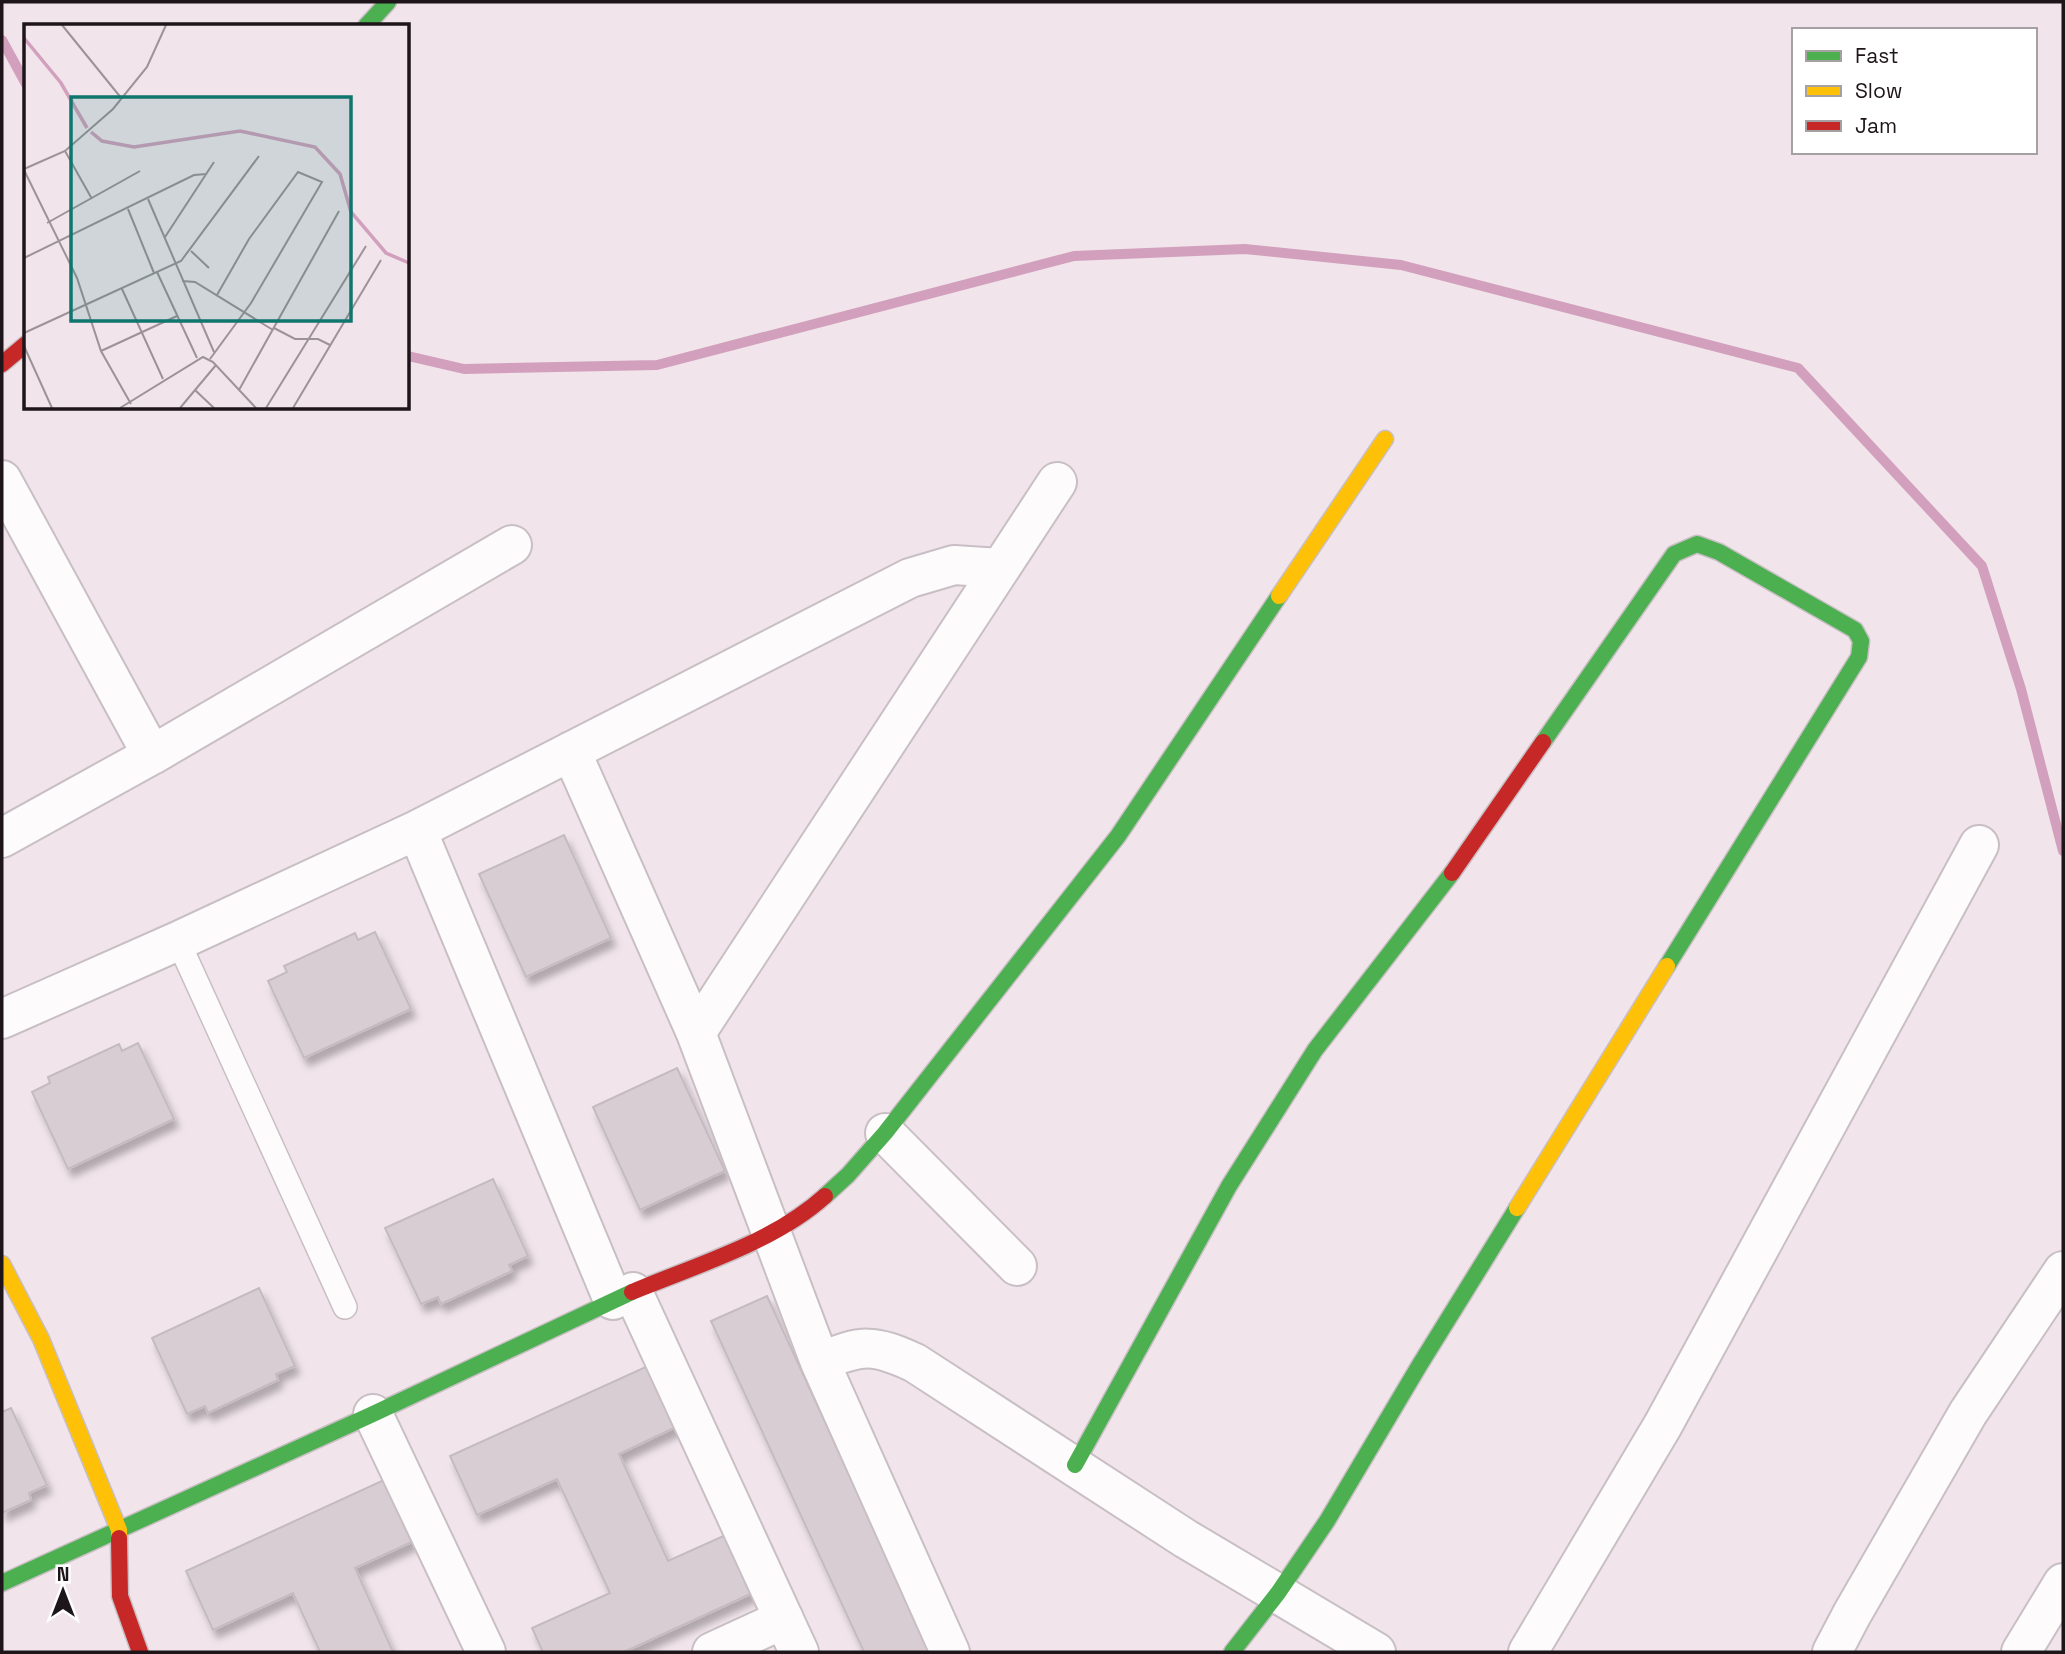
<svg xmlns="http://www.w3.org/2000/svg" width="2065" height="1654" font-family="'Space Grotesk',sans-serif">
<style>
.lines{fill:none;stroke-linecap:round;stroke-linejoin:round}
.stream{stroke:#d2a0bd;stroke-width:10}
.building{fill:#d7cdd2;stroke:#c4bbc0;stroke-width:2;filter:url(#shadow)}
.lane-casing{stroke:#c8bfc4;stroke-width:26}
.street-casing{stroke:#c8bfc4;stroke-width:42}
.fast-casing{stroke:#c8bfc4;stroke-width:19}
.slow-casing{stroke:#c8bfc4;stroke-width:19}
.jam-casing{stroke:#c8bfc4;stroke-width:19}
.lane{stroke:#fdfbfc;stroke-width:23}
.street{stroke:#fdfbfc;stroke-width:38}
.fast{stroke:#4caf50;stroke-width:16}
.slow{stroke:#ffc107;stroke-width:16}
.jam{stroke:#c62828;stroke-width:16}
.inset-river{fill:none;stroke:#d2a0bd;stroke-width:3.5}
.inset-road{fill:none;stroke:#9c9297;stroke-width:2}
.view{fill:#0f766e;fill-opacity:0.15;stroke:#0f766e;stroke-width:3.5}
.inset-edge{fill:none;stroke:#1d1519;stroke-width:3.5}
</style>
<defs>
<filter id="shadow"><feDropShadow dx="4.5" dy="8" stdDeviation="3.5" flood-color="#0004"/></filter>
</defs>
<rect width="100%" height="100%" fill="#f1e5eb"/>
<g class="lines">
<path class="stream" d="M2 40 26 84
M408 356 464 369 657 365 1074 256 1245 249 1401 265 1798 368 1982 566 2021 689 2063 851"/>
</g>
<path class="building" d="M564 835 611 938 526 977 479 874Z
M375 932 411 1009 304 1058 268 981 287 972 284 966 355 933 358 940Z
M138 1043 174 1119 68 1169 32 1092 50 1083 48 1077 119 1044 122 1051Z
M677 1068 725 1171 640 1210 593 1107Z
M493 1179 528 1256 509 1265 512 1271 441 1304 438 1297 421 1304 385 1228Z
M259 1288 295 1366 276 1374 278 1380 208 1413 205 1406 187 1414 152 1338Z
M767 1296 931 1652H864L711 1321Z
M650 1365 678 1426 619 1454 668 1561 730 1533 757 1591 624 1652H543L532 1628 610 1593 557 1479 477 1515 450 1456Z
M11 1408 47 1485 29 1493 31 1500 2 1513V1412Z
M386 1479 414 1541 355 1568 393 1652H320L293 1593 213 1630 186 1571Z"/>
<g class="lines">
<g class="lane-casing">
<path id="lane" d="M178 941 345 1307"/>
</g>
<g class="street-casing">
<path id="street" d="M2 480 152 755
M571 751 696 1033 820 1362 950 1652
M417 830 613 1300
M2 838 152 755 512 545
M2 1019 178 941 417 830 910 578 954 565 1000 568
M696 1033 1057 482
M885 1133 1017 1266
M633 1292 799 1652
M820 1362C862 1344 874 1344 915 1363L1186 1539 1376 1652
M373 1414 486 1652
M712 1652 784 1619
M1528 1652 1663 1425 1979 845
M1832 1652 1852 1614 1968 1413 2063 1271
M2021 1652 2063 1583"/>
</g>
<g class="fast-casing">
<path id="fast" d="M366 26 388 2
M1543 742 1674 554 1697 544 1719 552 1855 630 1861 641 1859 657 1667 966
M825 1196 848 1175 885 1133 1118 836 1279 596
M1075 1465 1229 1186 1315 1050 1452 873
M2 1583 373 1414 632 1292
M1232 1652 1278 1593 1327 1521 1419 1366 1517 1208"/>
</g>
<g class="slow-casing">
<path id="slow" d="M1279 596 1385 439
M1517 1208 1667 966
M2 1264 41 1339 119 1530V1538"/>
</g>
<g class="jam-casing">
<path id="jam" d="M2 364 26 344
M1452 873 1543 742
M632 1292C696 1265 773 1243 825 1196
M119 1538 120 1596 140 1652"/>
</g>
<use href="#lane" class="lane"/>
<use href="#street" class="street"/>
<use href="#fast" class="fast"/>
<use href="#slow" class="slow"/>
<use href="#jam" class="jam"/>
</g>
<g transform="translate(24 24)">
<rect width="385" height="385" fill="#f1e5eb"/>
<path class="inset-river" d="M0 14 37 59 63 104M67 108 78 117 110 123 216 107 291 123 316 150 327 188 362 229 385 239"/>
<path class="inset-road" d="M38 1 98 75M41 127 68 175M0 145 41 127 89 85 123 43 142 1M0 146 53 254 77 327 107 380M124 175 190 328M104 185 130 249M23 199 116 147M141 213 190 138M167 227 185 244M0 234 170 151 183 150M133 248 173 334M158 257 171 258 249 306M98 265 139 355M250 304 271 315H294L306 321M0 309 157 237 235 132M0 322 28 384M77 327 153 292M186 335 227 279 298 158 274 148 225 215 193 271M171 366 190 384M215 366 315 187M96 384 179 333 189 338 232 384M156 384 192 341M242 384 342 222M269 384 357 236"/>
<path class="view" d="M47 73H327V297H47Z"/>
<rect width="385" height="385" class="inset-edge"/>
</g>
<rect width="2065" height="1654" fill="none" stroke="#1d1519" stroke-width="7"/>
<rect x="1792" y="28" width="245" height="126" fill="#ffffff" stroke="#a5a1a3" stroke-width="2"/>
<rect x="1806" y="51" width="35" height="10" fill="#4caf50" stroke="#a5a1a3" stroke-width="2"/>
<text x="1855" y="63" font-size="21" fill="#1d1519">Fast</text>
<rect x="1806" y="86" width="35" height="10" fill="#ffc107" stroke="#a5a1a3" stroke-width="2"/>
<text x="1855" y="98" font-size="21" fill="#1d1519">Slow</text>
<rect x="1806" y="121" width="35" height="10" fill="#c62828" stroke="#a5a1a3" stroke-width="2"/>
<text x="1855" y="133" font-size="21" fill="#1d1519">Jam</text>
<g transform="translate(63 1591)" stroke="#ffffff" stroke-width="5" paint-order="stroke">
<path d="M0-5L12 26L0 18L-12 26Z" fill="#1d1519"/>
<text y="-10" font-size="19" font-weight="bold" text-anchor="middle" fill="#1d1519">N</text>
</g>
</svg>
